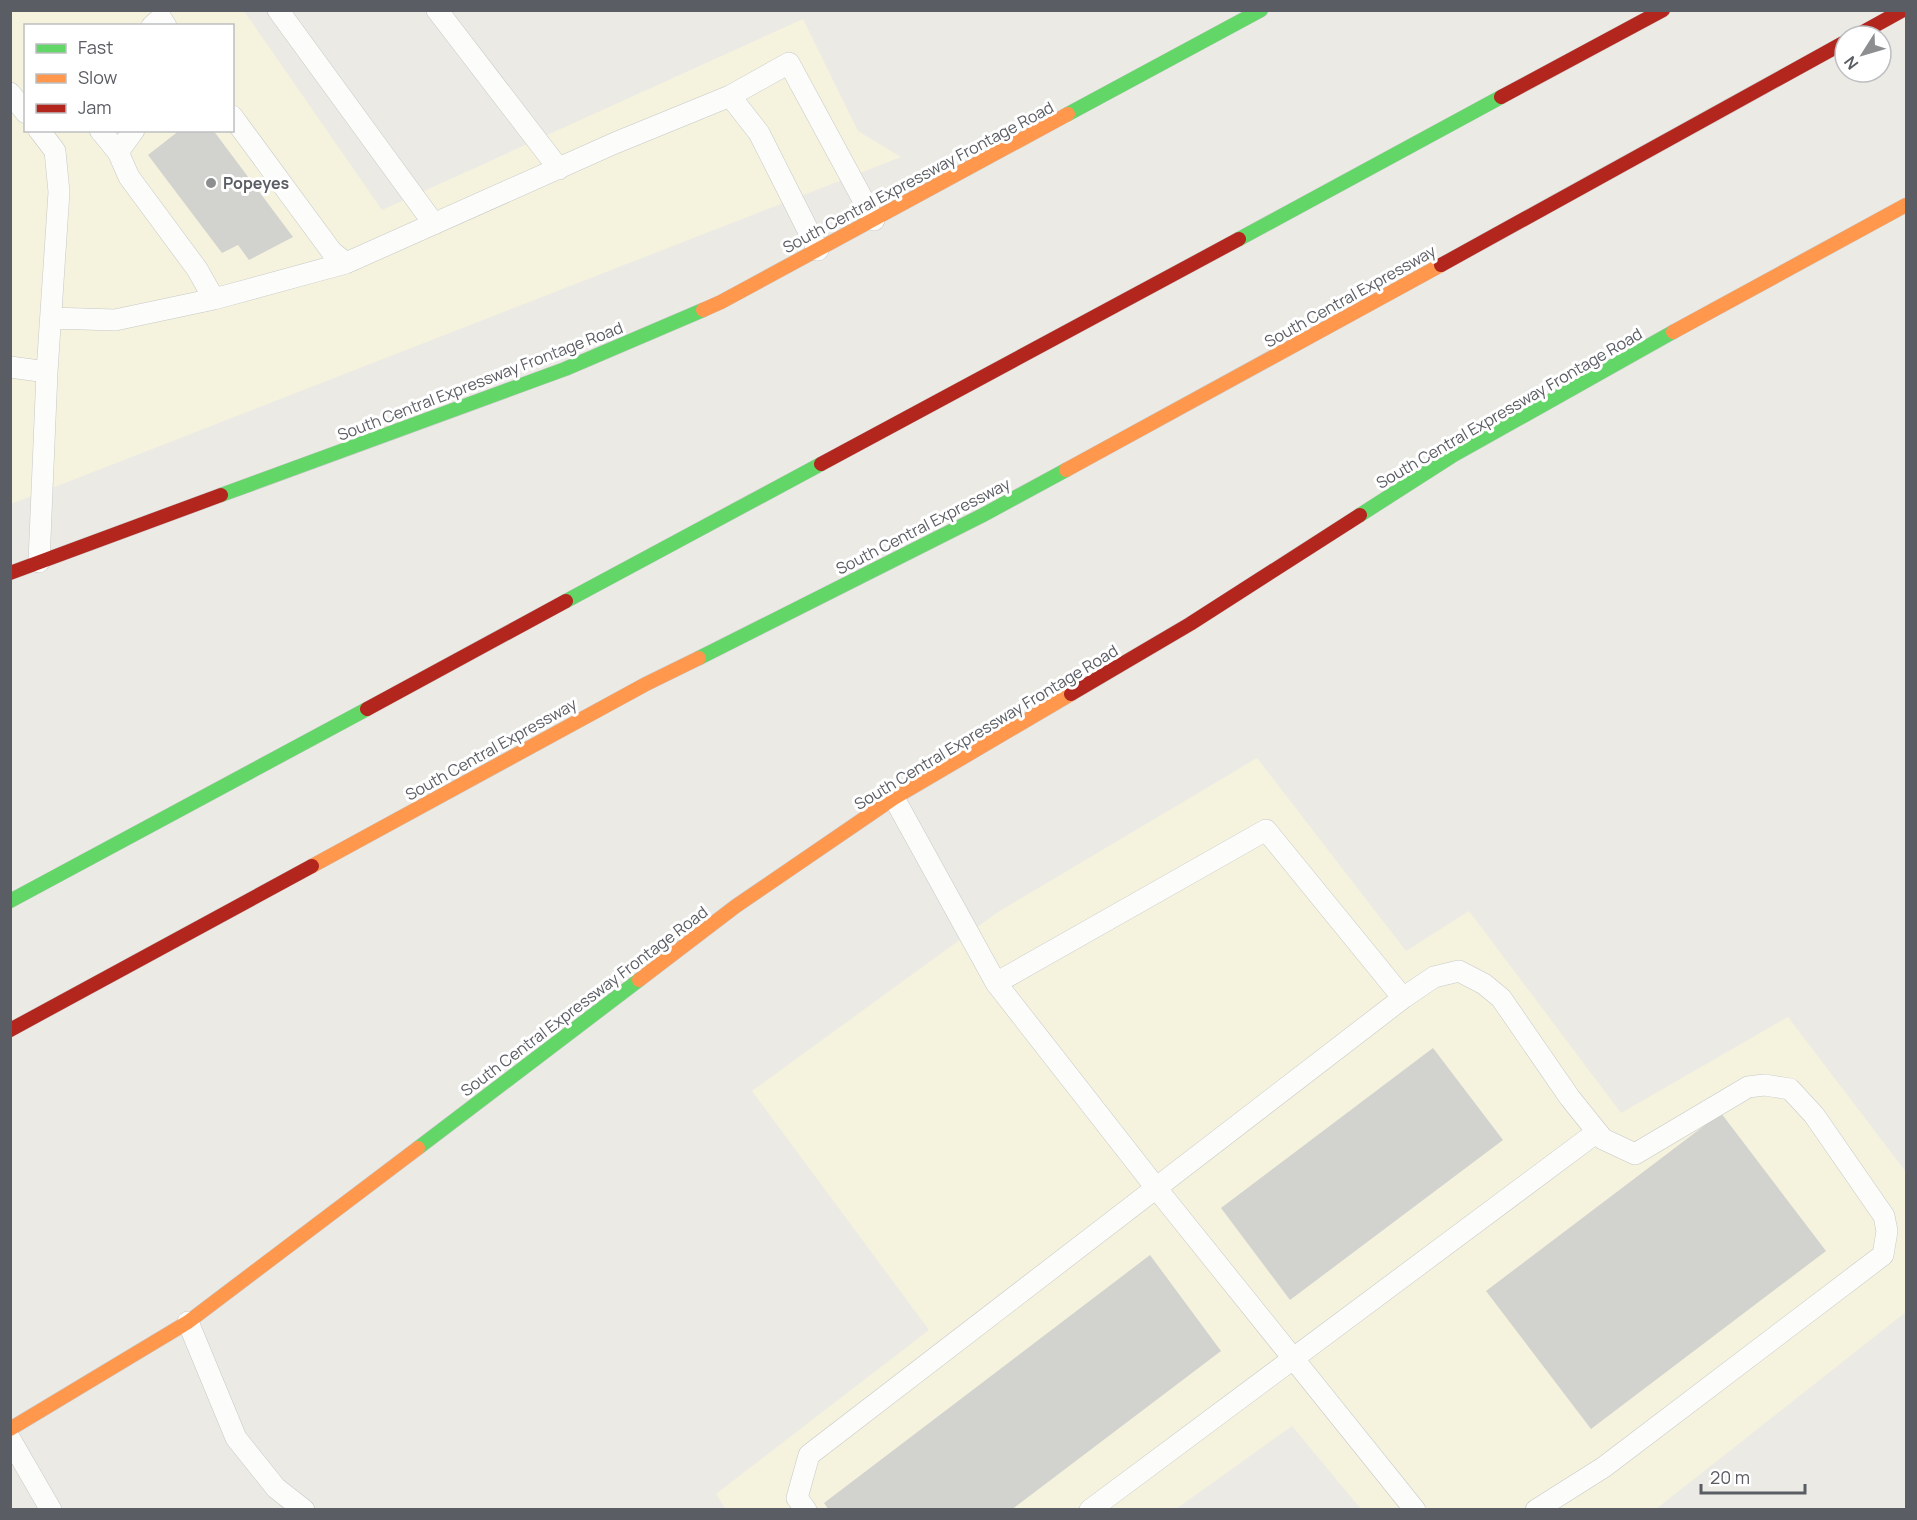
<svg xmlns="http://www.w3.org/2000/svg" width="1917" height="1520" font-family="Manrope,sans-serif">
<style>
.commercial{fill:#f5f3dd;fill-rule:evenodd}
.building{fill:#d2d2cf}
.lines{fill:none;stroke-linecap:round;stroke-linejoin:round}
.lane-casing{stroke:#c7c8c7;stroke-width:22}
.fast-casing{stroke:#c7c8c7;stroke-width:15}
.slow-casing{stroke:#c7c8c7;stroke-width:15}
.jam-casing{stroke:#c7c8c7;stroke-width:15}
.lane{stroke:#fcfcfb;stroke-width:21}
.fast{stroke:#63d668;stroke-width:14}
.slow{stroke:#ff974d;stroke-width:14}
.jam{stroke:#b3261e;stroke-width:14}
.poi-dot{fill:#8d8e90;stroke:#fff;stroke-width:2}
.labels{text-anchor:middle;stroke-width:6;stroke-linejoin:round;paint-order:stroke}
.street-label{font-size:16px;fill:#5a5d63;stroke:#fff}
.poi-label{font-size:16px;font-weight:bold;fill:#5a5d63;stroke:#fff;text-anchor:start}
</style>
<rect width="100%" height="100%" fill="#ebeae5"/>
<path class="commercial" d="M11 11H244L382 210 803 19 858 131 901 157 11 504ZM26 26H232V130H26Z
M1257 758 1406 951 1469 911 1621 1113 1788 1017 1906 1172V1312L1656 1509H1361L1292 1426 1176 1509 726 1510 716 1494 929 1330 752 1091 998 912Z"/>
<path class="building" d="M180 130H213L293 237 249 260 238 245 222 253 148 155Z
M1433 1048 1503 1140 1290 1300 1221 1208Z
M1721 1113 1826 1251 1591 1429 1486 1291Z
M1150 1255 1221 1351 1011 1510H829L824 1503Z"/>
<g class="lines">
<g class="lane-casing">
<path id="lane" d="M278 10 434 224
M437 10 559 169
M152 26 161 18 166 26
M10 93 26 113
M730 96 759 133 818 250
M232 116 332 252 346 263 615 143 730 96 789 63 874 220
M100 130 118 152
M134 130 118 152 129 177 197 269 214 299
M51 318 115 320 214 299 346 263
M10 367 47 372
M39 562 47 372 59 192 55 151 39 130
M894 798 996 983 1157 1189 1415 1510
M1403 998 1434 977 1459 971 1484 984 1501 998 1570 1098 1603 1139 1635 1154 1748 1087 1764 1085 1790 1089 1814 1115 1884 1216 1887 1231 1883 1255 1604 1467 1536 1510
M188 1322 236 1438 276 1488 304 1510
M10 1439 51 1510
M806 1510 797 1498 809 1455 1403 998 1266 830 996 983
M1090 1510 1597 1132"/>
</g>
<g class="fast-casing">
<path id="fast" d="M1068 114 1261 10
M1239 239 1501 97
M221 495 565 369 703 310
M1360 515 1452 456 1673 332
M566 601 821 464
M699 658 983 515 1066 470
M10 901 367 709
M418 1148 639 980"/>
</g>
<g class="slow-casing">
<path id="slow" d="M703 310 721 302 1068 114
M1673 332 1906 205
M1066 470 1441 265
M312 866 646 684 699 658
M639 980 736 906 894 798 1071 694
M10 1429 188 1322 418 1148"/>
</g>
<g class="jam-casing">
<path id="jam" d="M1856 36 1903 10
M1501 97 1663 10
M1441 265 1845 42
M821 464 1239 239
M10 573 221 495
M1071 694 1190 624 1360 515
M367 709 566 601
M10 1030 312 866"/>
</g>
<use href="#lane" class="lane"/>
<use href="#fast" class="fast"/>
<use href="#slow" class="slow"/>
<use href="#jam" class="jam"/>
</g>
<circle class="poi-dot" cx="211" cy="183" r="6"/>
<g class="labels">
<g class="street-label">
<text transform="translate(918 177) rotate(-28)" y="6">South Central Expressway Frontage Road</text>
<text transform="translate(1350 296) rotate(-29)" y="6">South Central Expressway</text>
<text transform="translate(480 381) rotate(-21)" y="6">South Central Expressway Frontage Road</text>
<text transform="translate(1509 408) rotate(-30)" y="6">South Central Expressway Frontage Road</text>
<text transform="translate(923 526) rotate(-27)" y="6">South Central Expressway</text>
<text transform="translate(986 727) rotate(-31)" y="6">South Central Expressway Frontage Road</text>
<text transform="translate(491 749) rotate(-29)" y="6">South Central Expressway</text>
<text transform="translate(584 1001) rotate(-37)" y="6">South Central Expressway Frontage Road</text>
</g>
<g class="poi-label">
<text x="223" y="189">Popeyes</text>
</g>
</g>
<rect width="1917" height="1520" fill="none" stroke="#5a5d63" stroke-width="24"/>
<rect x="24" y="24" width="210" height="108" fill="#ffffff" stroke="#bdbec1" stroke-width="1.5"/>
<rect x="36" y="44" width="30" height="9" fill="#63d668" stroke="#bdbec1" stroke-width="1.5"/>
<text x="78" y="54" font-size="18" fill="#5a5d63">Fast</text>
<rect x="36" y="74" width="30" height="9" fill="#ff974d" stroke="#bdbec1" stroke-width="1.5"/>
<text x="78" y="84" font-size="18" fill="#5a5d63">Slow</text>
<rect x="36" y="104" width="30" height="9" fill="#b3261e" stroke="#bdbec1" stroke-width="1.5"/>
<text x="78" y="114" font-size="18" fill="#5a5d63">Jam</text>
<g transform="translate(1863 54) rotate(233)"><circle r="28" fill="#ffffff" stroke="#bdbec1" stroke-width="1.5"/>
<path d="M0-4.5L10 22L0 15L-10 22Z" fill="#8d8e90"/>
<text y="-9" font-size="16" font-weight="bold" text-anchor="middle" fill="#5a5d63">N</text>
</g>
<path d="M1701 1484v9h104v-9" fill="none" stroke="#5a5d63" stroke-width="3"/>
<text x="1710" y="1484" font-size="18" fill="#5a5d63" stroke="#ffffff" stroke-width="4.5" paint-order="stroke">20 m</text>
</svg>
